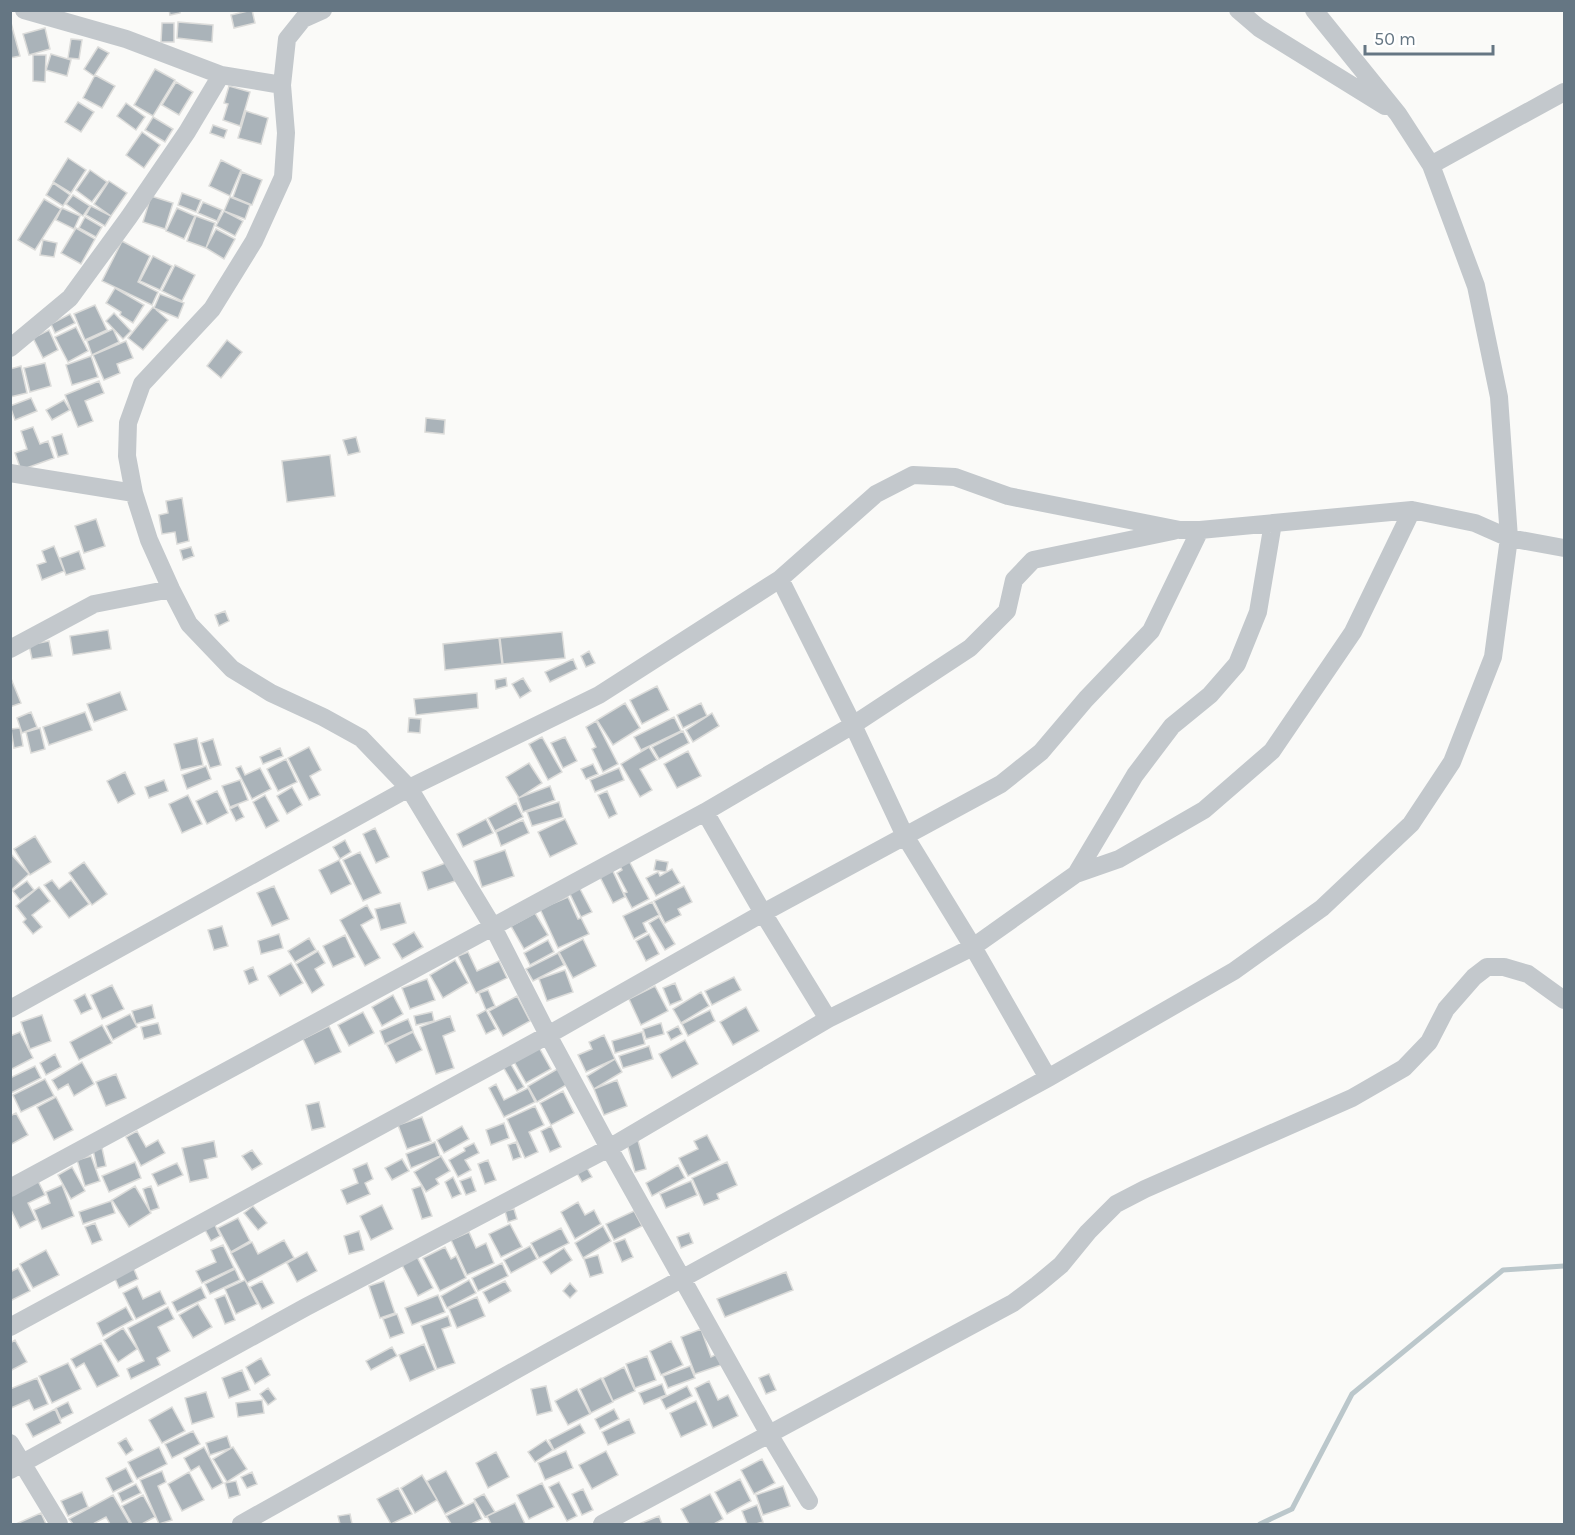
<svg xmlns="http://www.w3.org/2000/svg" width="1575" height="1535" font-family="Karla,sans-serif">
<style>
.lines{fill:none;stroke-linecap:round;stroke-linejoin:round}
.stream{stroke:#bbc7cb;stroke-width:5}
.building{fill:#aab3b9;stroke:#dcdcda;stroke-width:1.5}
.minor{stroke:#c3c8cc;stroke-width:18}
</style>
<rect width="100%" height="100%" fill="#fafaf8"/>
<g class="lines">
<path class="stream" d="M1260 1524 1292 1509 1352 1394 1503 1270 1564 1266"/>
</g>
<path class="building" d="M169 10H180V13L170 15Z
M252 10 255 23 234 28 231 15Z
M10 19 20 56 10 58Z
M178 22 213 25 212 42 177 38Z
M162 23H174V42H161Z
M45 28 50 49 29 55 23 34Z
M71 39 82 40 79 59 68 58Z
M98 47 109 53 94 76 84 69Z
M51 54 71 60 67 76 46 70Z
M33 55H46L45 82 33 81Z
M155 69 175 80 153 116 134 105Z
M95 75 115 86 102 108 83 98Z
M176 82 193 92 179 115 162 105Z
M229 86 250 92 240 126 223 120 228 104 224 103Z
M78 102 94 112 81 132 65 122Z
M126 103 145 117 136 130 117 116Z
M246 111 268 118 261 144 238 138Z
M153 117 173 129 165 142 145 130Z
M213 125 227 130 224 138 210 133Z
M142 132 160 145 144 168 126 155Z
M68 158 86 170 71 193 53 182Z
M221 160 241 170 230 196 209 186Z
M90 170 107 182 92 202 76 190Z
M242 172 262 180 252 205 233 197Z
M109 181 127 193 111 216 94 204Z
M53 183 70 195 63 206 46 195Z
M182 193 201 200 196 212 178 205Z
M73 195 90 206 83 216 66 204Z
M151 196 173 203 165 229 143 222Z
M230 197 250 205 245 219 224 211Z
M44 199 61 209 35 250 18 240Z
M203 202 222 210 217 221 198 213Z
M91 206 111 216 105 226 86 215Z
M62 208 80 216 74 229 56 220Z
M177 208 195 216 184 239 166 231Z
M224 211 243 221 235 236 216 226Z
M196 216 215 223 206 248 187 241Z
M85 217 102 227 96 237 79 228Z
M76 228 95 239 81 264 61 253Z
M216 229 235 239 224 259 206 248Z
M43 240 57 243 54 257 40 255Z
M122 241 150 256 138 282 158 292 152 305 102 281Z
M153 256 172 266 160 290 140 281Z
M175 265 195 275 182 301 162 291Z
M115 288 144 305 133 323 120 315 121 312 106 303Z
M160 294 184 303 178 318 154 308Z
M95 305 107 330 85 340 74 314Z
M153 307 168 320 143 350 128 338Z
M114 313 131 331 123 339 106 321Z
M70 314 75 323 55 333 51 324Z
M76 327 88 351 68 362 55 337Z
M113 329 119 342 92 355 87 341Z
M49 330 58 350 43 358 33 338Z
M227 340 242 352 221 378 207 366Z
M126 341 133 358 117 364 120 373 104 380 93 355Z
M91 356 98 377 72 385 66 365Z
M45 363 51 386 30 392 24 368Z
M21 366 27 393 10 397V369Z
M99 381 104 393 85 401 93 421 78 427 65 395Z
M31 398 37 411 15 420 10 406Z
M64 400 70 410 52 420 46 410Z
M426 418 445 420 444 434 425 432Z
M33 427 40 444 48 441 54 458 21 470 15 453 27 449 21 431Z
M62 434 68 454 58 457 52 437Z
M356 437 360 452 348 455 343 440Z
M330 455 335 496 287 502 282 461Z
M182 498 189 541 177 544 175 532 162 534 159 515 168 513 166 501Z
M96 519 105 546 84 553 75 526Z
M54 546 64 571 42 580 37 565 46 562 42 551Z
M191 547 194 556 183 560 180 550Z
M79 551 85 569 66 575 60 558Z
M225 611 229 621 219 626 215 615Z
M108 630 111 649 73 655 70 636Z
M562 632 565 658 503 664 500 638Z
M499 638 502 664 445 670 443 644Z
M49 641 52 656 32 659 29 645Z
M589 651 595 663 586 667 581 656Z
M573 659 577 669 550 682 545 672Z
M10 676 21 703 10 707Z
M506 678 507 686 496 689 495 680Z
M523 678 531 691 520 698 512 684Z
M657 686 669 710 642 724 630 700Z
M120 692 127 710 94 722 87 704Z
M477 693 478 708 416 715 414 699Z
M625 703 640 728 613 745 597 720Z
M701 703 707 716 683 728 677 715Z
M31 712 37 727 22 733 17 718Z
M85 712 92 730 49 745 43 727Z
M712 713 719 726 693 742 686 730Z
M674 717 681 731 641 750 634 737Z
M409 718 421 719 420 733 408 732Z
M596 721 618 764 603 772 592 749 596 747 586 727Z
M20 728 23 746 14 748 11 729Z
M40 728 45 749 31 753 26 732Z
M683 731 689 743 659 759 652 747Z
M542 737 562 772 548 780 529 744Z
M565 737 577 761 563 768 551 743Z
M197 738 203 765 181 770 174 744Z
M213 739 221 765 210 768 201 743Z
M309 747 321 770 310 776 320 795 309 800 288 758Z
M649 747 657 760 640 769 652 790 640 797 621 764Z
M280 748 283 756 263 764 260 757Z
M688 751 701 776 677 788 664 764Z
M286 759 297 782 278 791 267 769Z
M529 763 542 783 519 798 506 777Z
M593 764 598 774 586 779 581 769Z
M206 766 211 779 187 789 182 775Z
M241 766 245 775 260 768 271 789 252 799 236 768Z
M619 768 624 780 595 792 590 780Z
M125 772 135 794 118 803 107 781Z
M164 780 168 791 149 798 145 787Z
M240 780 248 800 230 807 222 786Z
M550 786 555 800 523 812 518 798Z
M292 787 302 805 287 814 277 796Z
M217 791 228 813 207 824 196 801Z
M607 791 617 814 609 818 598 795Z
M188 795 202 824 182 833 169 804Z
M265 795 279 821 266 828 253 802Z
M559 802 563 817 532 826 527 812Z
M516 803 523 817 495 831 488 818Z
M238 805 244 817 236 821 230 809Z
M486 819 493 833 463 847 457 834Z
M565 819 577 844 550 857 538 832Z
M523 820 529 833 501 846 496 832Z
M375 828 389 857 376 863 363 834Z
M35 836 51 862 30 875 14 849Z
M345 840 351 852 340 859 333 847Z
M505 850 514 876 482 887 474 861Z
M360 852 381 893 363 901 343 860Z
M10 853 29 874 12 889 10 887Z
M627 857 649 899 632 908 624 893 627 892 617 873 622 870 618 862Z
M339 860 351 884 331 894 319 870Z
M656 860 668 862 666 872 654 870Z
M84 862 107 894 92 905 69 873Z
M448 862 455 881 428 890 422 872Z
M610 865 625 897 613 903 597 871Z
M672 869 680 883 656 896 646 878 658 872 660 876Z
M52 880 59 889 71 880 89 904 69 918 44 885Z
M27 881 34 890 20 900 13 891Z
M274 886 289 919 272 926 257 893Z
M684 886 692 902 678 909 681 915 665 923 654 901Z
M39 887 50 901 32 915 42 927 33 934 23 922 26 919 16 906Z
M579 887 592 912 581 917 569 892Z
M568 897 578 919 581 918 589 934 558 948 540 909Z
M652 902 659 915 643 923 647 932 634 939 623 916Z
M400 903 406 923 381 930 375 909Z
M367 905 374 918 361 925 380 958 365 966 340 920Z
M535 913 548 935 524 949 511 926Z
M659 917 675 944 665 950 649 923Z
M222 926 228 946 214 950 208 930Z
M414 932 423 947 402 959 393 944Z
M279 934 283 948 261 954 258 941Z
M649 934 659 954 646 961 636 941Z
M345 935 355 957 333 967 323 946Z
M309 938 316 950 295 962 288 951Z
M583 939 596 966 573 978 559 952Z
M548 940 554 952 530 965 524 953Z
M318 951 325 963 315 969 324 985 312 993 296 964Z
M468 952 477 971 499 961 507 978 476 993 458 956Z
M558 953 564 965 533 981 526 969Z
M455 960 468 983 443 998 430 975Z
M291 963 303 983 280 996 268 976Z
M253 967 258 980 249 984 244 971Z
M565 970 573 992 547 1001 539 979Z
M734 977 741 990 712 1005 705 991Z
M427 979 435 1000 410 1009 402 988Z
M675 983 682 1000 670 1005 663 988Z
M112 985 124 1009 102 1019 91 995Z
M655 986 668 1011 641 1025 629 999Z
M488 990 495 1006 486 1010 479 993Z
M701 992 709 1006 681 1023 673 1009Z
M85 994 92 1009 81 1014 74 1000Z
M393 995 403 1014 382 1026 372 1007Z
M517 996 530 1021 503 1036 489 1011Z
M152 1005 155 1018 136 1024 132 1011Z
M746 1007 759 1031 733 1045 720 1022Z
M486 1010 496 1029 486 1034 477 1015Z
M710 1010 715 1021 688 1036 682 1024Z
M363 1012 374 1033 349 1046 338 1025Z
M432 1012 434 1021 416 1025 414 1016Z
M130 1014 137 1027 113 1040 106 1026Z
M42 1015 51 1041 30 1049 21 1022Z
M450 1016 455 1031 443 1036 454 1068 436 1074 420 1027Z
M408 1019 413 1031 385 1044 380 1031Z
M158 1023 161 1034 144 1039 141 1027Z
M661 1023 664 1034 646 1039 643 1029Z
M102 1025 112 1043 79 1060 70 1042Z
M329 1026 341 1052 315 1064 303 1039Z
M678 1026 682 1034 671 1040 667 1032Z
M20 1032 33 1058 12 1069 10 1066V1036Z
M413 1032 422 1050 396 1063 387 1045Z
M642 1032 645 1044 615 1053 612 1041Z
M604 1035 615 1059 586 1072 578 1055 592 1049 589 1042Z
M685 1040 698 1064 672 1078 659 1054Z
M537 1044 551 1069 526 1083 512 1058Z
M649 1046 653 1059 623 1068 619 1056Z
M55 1054 61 1067 46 1075 40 1063Z
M615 1059 622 1072 594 1089 587 1076Z
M509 1061 524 1087 517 1091 502 1065Z
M82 1062 94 1084 74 1096 68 1084 58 1090 52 1080Z
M35 1066 41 1078 11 1093 10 1078Z
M559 1068 568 1084 537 1102 528 1086Z
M116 1074 126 1098 106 1106 96 1082Z
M45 1079 54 1096 21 1112 13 1095Z
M617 1080 627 1106 604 1115 594 1089Z
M496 1084 504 1100 528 1088 535 1102 504 1117 489 1088Z
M563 1091 574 1113 551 1125 540 1103Z
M56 1097 73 1130 54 1140 37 1107Z
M319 1102 325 1127 312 1130 306 1105Z
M535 1106 544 1125 529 1132 538 1152 525 1158 507 1119Z
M16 1113 28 1135 10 1145V1116Z
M422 1117 431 1141 407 1149 398 1125Z
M504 1123 509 1138 491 1145 486 1130Z
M462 1126 469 1139 444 1153 437 1140Z
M551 1126 561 1147 550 1152 541 1131Z
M137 1131 146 1147 158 1140 165 1153 141 1166 126 1137Z
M707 1135 720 1160 688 1176 679 1158 698 1149 694 1141Z
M637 1137 646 1169 635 1172 626 1140Z
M214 1141 217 1157 204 1160 208 1178 190 1182 182 1148Z
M435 1142 440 1156 411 1168 406 1154Z
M516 1142 521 1157 513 1160 508 1145Z
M474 1143 479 1153 465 1160 471 1170 458 1177 449 1160 465 1151 464 1148Z
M102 1148 106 1166 97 1168 93 1150Z
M252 1150 262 1164 252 1170 242 1156Z
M91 1156 100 1181 85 1186 77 1160Z
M441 1156 450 1171 436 1179 439 1184 426 1192 414 1172Z
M402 1159 409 1171 392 1180 385 1168Z
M488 1160 496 1180 485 1184 478 1164Z
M135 1162 141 1178 109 1192 102 1176Z
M727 1162 737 1185 717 1194 719 1199 704 1205 692 1178Z
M177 1163 183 1175 158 1186 152 1174Z
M367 1163 373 1179 365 1183 370 1194 347 1204 341 1190 358 1183 353 1169Z
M678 1165 685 1178 652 1196 646 1183Z
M72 1167 85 1191 71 1199 58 1175Z
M587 1168 592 1177 582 1182 577 1173Z
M453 1177 461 1194 452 1198 445 1182Z
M471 1177 476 1191 466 1195 460 1181Z
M38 1181 45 1195 28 1203 36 1220 20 1228 10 1208V1194Z
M691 1181 697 1195 666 1208 660 1194Z
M62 1185 74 1216 42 1229 34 1210 50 1203 46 1192Z
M135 1186 151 1213 129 1227 112 1200Z
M151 1186 159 1208 150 1211 143 1189Z
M421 1186 432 1216 422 1219 412 1189Z
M111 1201 115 1213 83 1224 79 1212Z
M578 1202 585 1215 594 1210 601 1224 575 1239 561 1212Z
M382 1205 393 1229 371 1240 360 1216Z
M253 1206 267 1223 258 1230 244 1213Z
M514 1209 517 1219 508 1222 505 1211Z
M634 1211 642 1226 614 1240 606 1224Z
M238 1218 250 1241 231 1252 218 1228Z
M213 1221 220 1236 211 1241 203 1226Z
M95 1223 102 1240 92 1244 85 1227Z
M510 1224 522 1247 501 1257 489 1234Z
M603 1226 611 1241 583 1258 575 1243Z
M561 1228 569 1243 539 1258 531 1243Z
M359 1231 364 1250 349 1254 344 1236Z
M469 1232 476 1248 486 1243 494 1263 467 1275 451 1240Z
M689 1233 693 1243 681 1248 677 1237Z
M625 1239 633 1257 622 1262 614 1243Z
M284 1240 294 1258 247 1283 231 1253 252 1242 258 1254Z
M223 1245 234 1268 202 1283 196 1271 216 1262 211 1250Z
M530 1246 537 1259 511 1273 504 1260Z
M445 1247 451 1259 456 1256 466 1278 440 1291 423 1258Z
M564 1248 572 1260 551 1274 543 1262Z
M46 1250 59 1275 33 1288 20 1264Z
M307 1252 317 1271 297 1282 287 1263Z
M416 1255 433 1288 418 1296 401 1263Z
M598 1255 603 1273 590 1277 584 1259Z
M502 1263 508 1276 478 1291 472 1278Z
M133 1267 138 1279 119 1288 114 1276Z
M18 1268 30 1291 10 1301V1272Z
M235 1269 240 1280 210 1294 205 1284Z
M786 1272 793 1290 725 1317 717 1299Z
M245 1280 257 1304 236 1314 225 1289Z
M469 1280 476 1293 447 1308 441 1296Z
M262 1281 274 1303 262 1309 250 1287Z
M384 1281 395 1313 380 1318 369 1286Z
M505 1281 511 1291 489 1303 483 1292Z
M570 1283 577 1291 570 1298 563 1291Z
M137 1286 143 1299 160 1291 166 1304 136 1319 123 1293Z
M201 1287 206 1298 177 1312 172 1302Z
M225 1295 235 1320 225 1324 215 1299Z
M438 1295 445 1312 412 1325 405 1308Z
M477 1297 485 1316 457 1328 449 1309Z
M198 1304 212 1327 193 1338 179 1315Z
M126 1307 133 1320 103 1336 97 1323Z
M168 1307 174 1319 158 1327 170 1351 157 1358 160 1365 131 1379 127 1369 144 1361 128 1328Z
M397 1314 404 1333 390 1338 383 1319Z
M448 1316 451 1326 442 1329 455 1363 437 1369 421 1326Z
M123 1328 137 1349 118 1362 104 1340Z
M701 1329 711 1357 717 1354 721 1365 695 1374 681 1337Z
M15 1340 27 1362 10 1371V1343Z
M671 1341 683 1365 661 1375 650 1351Z
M101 1343 119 1376 97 1387 84 1363 76 1368 71 1359Z
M424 1344 435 1370 410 1381 399 1355Z
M392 1347 397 1356 371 1370 366 1361Z
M647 1356 656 1380 635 1388 626 1364Z
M261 1358 270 1375 255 1384 246 1367Z
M68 1363 81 1389 52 1403 39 1376Z
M690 1366 695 1378 668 1388 663 1376Z
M624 1367 635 1391 613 1401 603 1378Z
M242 1370 250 1390 229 1398 222 1378Z
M769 1374 776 1390 766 1394 759 1378Z
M37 1378 48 1404 34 1410 29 1400 11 1408 10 1389Z
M601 1378 613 1402 591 1413 580 1389Z
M709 1381 718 1400 728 1395 738 1416 713 1428 695 1388Z
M662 1384 666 1395 644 1404 639 1393Z
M546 1386 552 1411 537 1415 531 1389Z
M687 1386 692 1396 666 1409 661 1399Z
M268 1388 276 1399 268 1405 260 1394Z
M577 1389 590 1414 568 1425 555 1401Z
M206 1392 214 1417 192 1424 185 1398Z
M262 1400 264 1413 238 1417 236 1403Z
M696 1401 707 1425 681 1437 670 1413Z
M68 1402 73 1413 61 1419 56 1408Z
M172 1407 185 1431 162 1443 149 1420Z
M55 1409 61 1423 33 1437 26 1424Z
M614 1409 619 1419 600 1429 595 1419Z
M629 1419 635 1433 608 1445 602 1432Z
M580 1424 585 1433 554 1450 549 1440Z
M193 1431 200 1444 172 1458 165 1444Z
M227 1436 231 1448 210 1455 206 1443Z
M126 1438 133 1450 126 1455 118 1443Z
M546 1440 553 1450 535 1462 528 1452Z
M159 1447 167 1464 137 1479 128 1462Z
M204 1447 223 1483 212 1489 199 1466 191 1471 184 1458Z
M233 1447 247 1469 227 1482 213 1459Z
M566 1451 573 1468 545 1480 538 1463Z
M606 1451 618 1475 592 1489 579 1465Z
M496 1452 509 1477 488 1488 476 1463Z
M762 1459 775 1483 754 1494 741 1470Z
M126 1468 133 1482 113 1492 106 1478Z
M162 1471 166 1482 158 1486 172 1520 159 1524 140 1480Z
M446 1471 464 1504 445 1514 427 1481Z
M189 1472 204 1500 182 1511 168 1484Z
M252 1472 257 1484 247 1488 241 1477Z
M422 1475 437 1500 415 1513 401 1488Z
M740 1479 751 1501 727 1514 715 1492Z
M236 1481 240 1495 229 1498 225 1483Z
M559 1482 577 1516 567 1521 549 1487Z
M542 1483 554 1507 529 1519 517 1495Z
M136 1484 141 1493 122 1502 118 1493Z
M783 1486 790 1506 763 1515 756 1495Z
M398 1488 412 1514 391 1524 377 1499Z
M583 1489 593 1510 582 1515 572 1494Z
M82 1492 88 1507 68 1516 61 1501Z
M484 1494 495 1512 485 1517 474 1499Z
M710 1494 723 1519 714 1524H689L681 1509Z
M113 1495 130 1524H110L106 1517 93 1524H73L69 1519Z
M143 1495 155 1517 142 1524H132L122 1506Z
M474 1502 482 1519 471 1524H451L446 1516Z
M515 1503 525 1524H491L487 1516Z
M757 1505 763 1522 756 1524H747L742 1511Z
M41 1513 46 1524H16Z
M350 1514 352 1524H340L338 1516Z
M659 1516 662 1524H639Z"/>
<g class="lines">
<path class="minor" d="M24 10 126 39 221 75 282 85
M323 10 303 19 287 39 282 85 286 133 283 177 254 241 212 309 142 384 128 423 127 456 134 493 149 540 171 589 189 624 232 669 271 693 323 717 361 738 409 788 493 927 548 1035 609 1148 769 1434 809 1501
M1238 10 1259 28 1385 106
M1431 165 1564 92
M10 348 70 298 129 217 187 132 221 75
M10 473 134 493
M780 579 853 725 905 836 973 947 1048 1078
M10 649 94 604 171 589
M705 812 763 913 828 1019
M1076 874 1135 775 1172 726 1210 695 1237 664 1258 612 1273 523
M10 1009 409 788 599 695 780 579 876 494 913 475 955 477 1008 496 1180 530H1200L1412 510 1475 523 1509 538 1564 548
M10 1188 705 812 853 725 970 648 1007 611 1014 580 1033 560 1173 531
M10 1327 548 1035 763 913 1001 784 1041 752 1086 699 1151 631 1200 530
M10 1443 59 1524
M10 1470 306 1307 609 1148 828 1019 973 947 1076 874 1119 859 1204 810 1272 751 1353 632 1412 510
M241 1524 550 1351 1048 1078 1234 971 1322 908 1411 824 1452 762 1493 657 1509 538 1499 397 1476 286 1431 165 1398 114 1314 10
M602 1524 1013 1303 1037 1285 1061 1265 1088 1232 1116 1204 1145 1189 1352 1098 1404 1068 1429 1042 1446 1009 1474 977 1487 967H1504L1528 974 1564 1000"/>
</g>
<rect width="1575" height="1535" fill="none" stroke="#657683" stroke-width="24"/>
<path d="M1365 45v9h128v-9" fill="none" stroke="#657683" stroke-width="3"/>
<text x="1374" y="45" font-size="18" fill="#657683" stroke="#ffffff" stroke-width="4.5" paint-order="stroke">50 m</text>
</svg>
